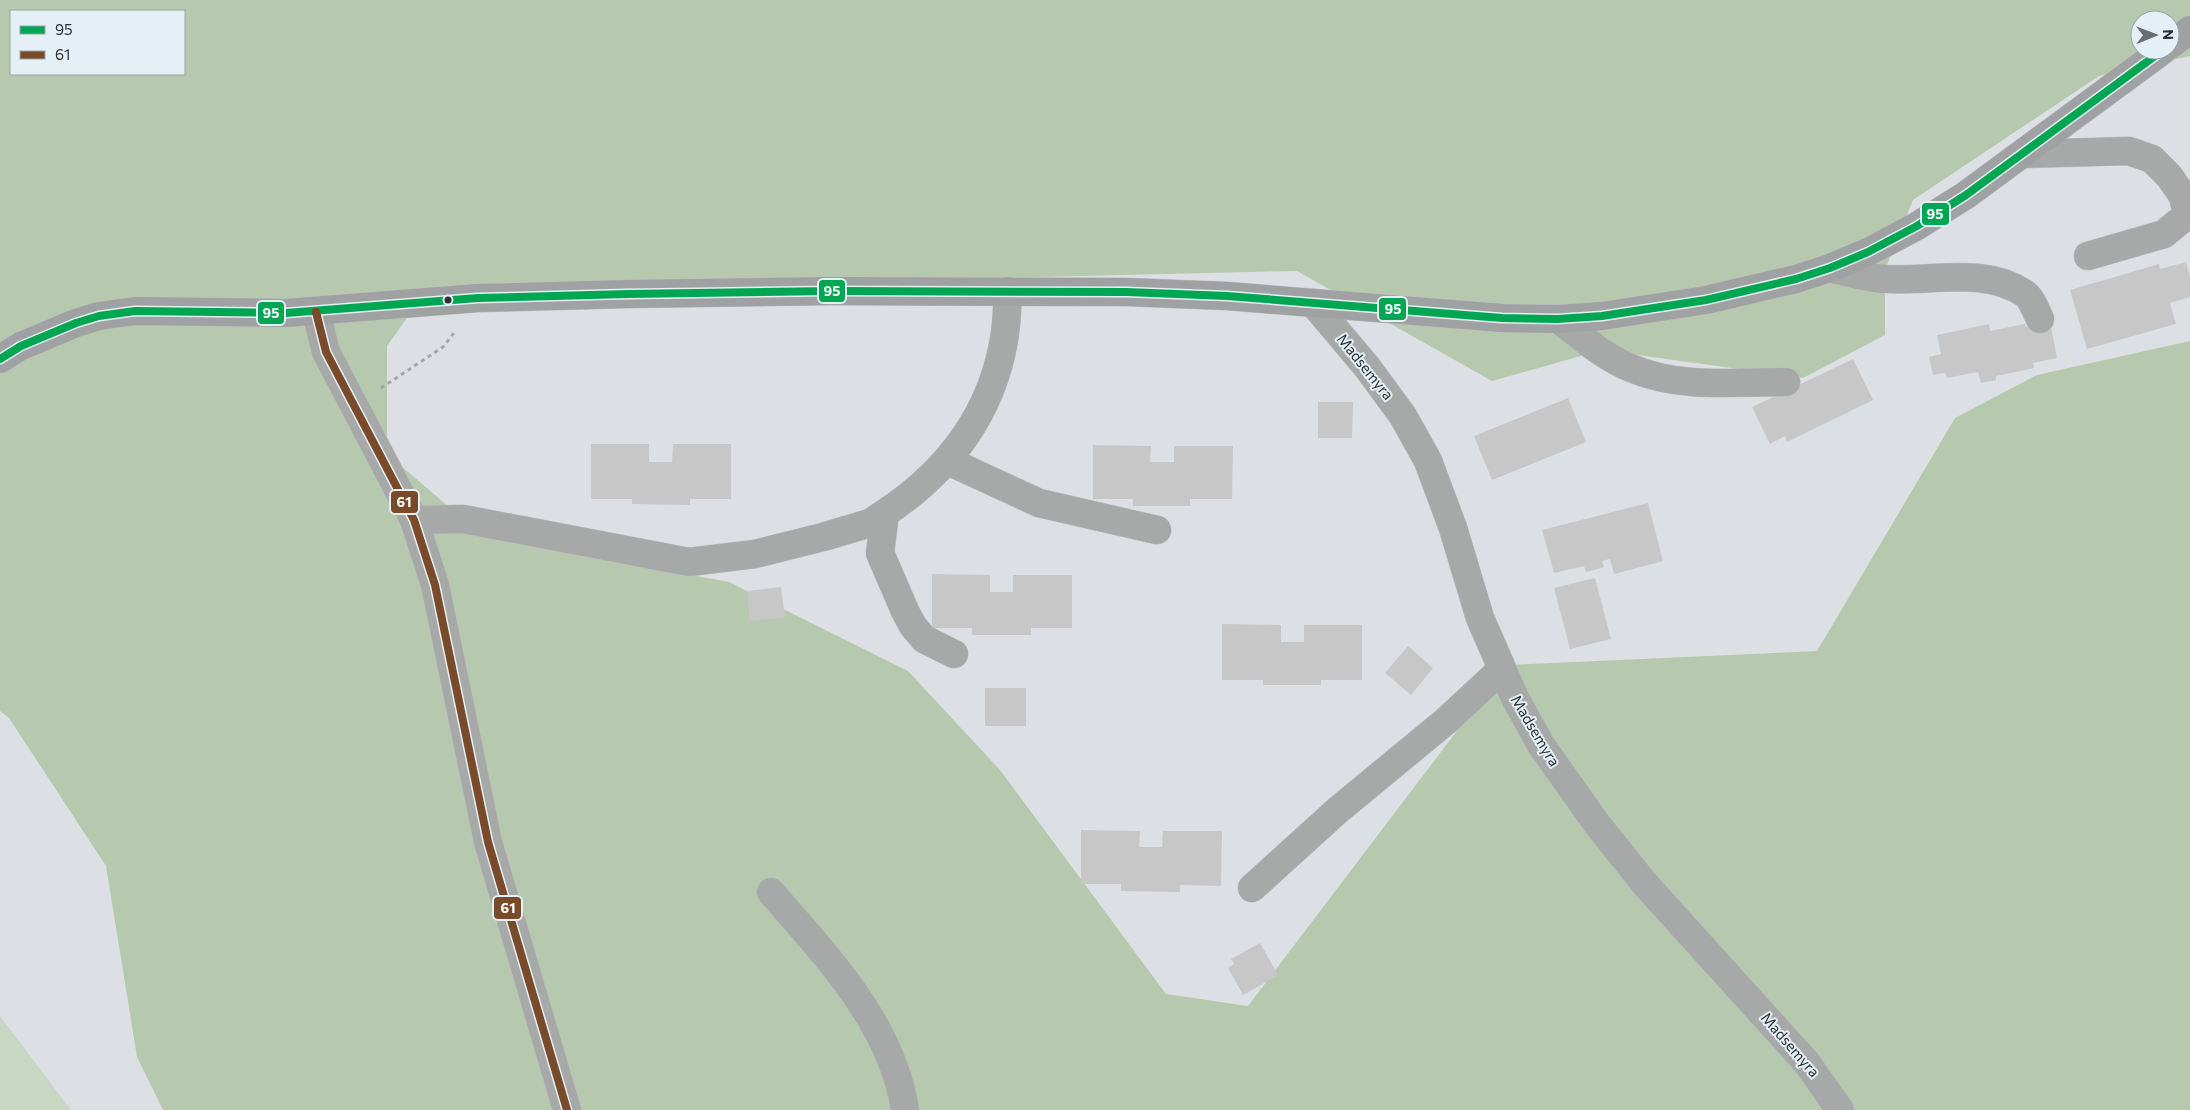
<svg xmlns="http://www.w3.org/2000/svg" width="2190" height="1110" font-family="Commissioner,sans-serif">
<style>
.green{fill:#c8d6c4}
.forest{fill:#b6c9ae;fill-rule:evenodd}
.building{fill:#c7c7c8}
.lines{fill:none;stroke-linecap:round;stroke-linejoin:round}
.minor-casing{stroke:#babdc0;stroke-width:29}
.major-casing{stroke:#babdc0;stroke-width:29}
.path{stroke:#a5a7a8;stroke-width:3;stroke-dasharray:4 4;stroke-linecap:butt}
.minor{stroke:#a6a9a8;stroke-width:28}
.major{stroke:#a0a1a2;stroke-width:28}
.bus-1-casing{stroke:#e5eff6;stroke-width:11}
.bus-2-casing{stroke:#e5eff6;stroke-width:11}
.bus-1{stroke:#00a651;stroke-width:8}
.bus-2{stroke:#7a4b2a;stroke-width:8}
.bus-dot{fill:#2c3033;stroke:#e5eff6;stroke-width:2}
.labels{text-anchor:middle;stroke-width:4;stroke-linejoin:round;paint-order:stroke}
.street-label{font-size:15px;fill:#2c3033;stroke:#e5eff6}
.line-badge{stroke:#e5eff6;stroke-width:2}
.badge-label{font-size:14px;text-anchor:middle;font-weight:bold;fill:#fff}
</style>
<rect width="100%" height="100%" fill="#dce0e4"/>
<path class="green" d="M0 1016 71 1110H0Z"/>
<path class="forest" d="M0 0H2190V56L2099 76 1913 200 1885 270V335L1803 378 1602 350 1492 381 1297 271 426 291 387 346V454L484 537 729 582 908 671 1000 770 1166 994 1248 1006 1507 665 1817 651 1955 418 2037 375 2190 341V1110H163L137 1057 106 866 9 718 0 711ZM11 11H184V74H11ZM2140 20H2170V50H2140Z"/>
<path class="building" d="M2186 262 2190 277V297L2170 303 2176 324 2087 349 2070 290 2159 264 2160 269Z
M2050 322 2057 358 2033 363 2034 368 1996 376V380L1981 383 1978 372 1947 378 1945 373 1933 375 1929 357 1941 354 1937 335 1989 324 1990 331 2025 324 2026 327Z
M1853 359 1873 400 1787 442 1785 436 1770 444 1752 407Z
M1568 398 1586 442 1492 480 1474 436Z
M1318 402H1353L1352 438H1318Z
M591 444H649V462H672L673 444H731V499H690V505L632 504V499H591Z
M1093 445 1151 446 1150 462H1174V446H1233L1232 499H1190V506H1133V499H1093Z
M1648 503 1663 561 1614 574 1610 559 1602 561 1604 567 1586 572 1584 566 1554 573 1542 530Z
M932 574 990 575V592H1013V575H1072V628H1031V635H972V628H932Z
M1595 578 1611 639 1570 649 1554 588Z
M781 587 785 617 750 621 747 591Z
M1222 624 1281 625V642H1304V625H1362V680H1321V685H1263V680H1222Z
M1408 646 1433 668 1411 695 1385 673Z
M985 688H1026V726H985Z
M1081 830 1140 831 1139 847H1162L1163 831H1222L1221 886 1180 885V892L1121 891V884H1081Z
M1260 943 1278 975 1243 995 1228 968 1234 964 1231 959Z"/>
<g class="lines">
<g class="minor-casing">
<path id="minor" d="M2023 154 2129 151 2152 159 2169 176 2183 196 2187 215 2164 234 2088 256
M1830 268C1845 272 1860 276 1875 278 1923 285 1980 264 2024 293 2031 297 2036 311 2040 319
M1313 303 1367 367 1403 416 1428 461 1453 528 1480 618 1515 698 1541 745 1597 824 1645 884 1807 1063 1840 1110
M316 312 326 352 414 520 435 585 488 842 567 1110
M1558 319C1580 336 1604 357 1631 368 1679 389 1735 382 1786 382
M948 461 1039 503 1157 530
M414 520 463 519 689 562 755 554 823 537 870 523 885 513
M954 654 924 639 913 626 905 611 880 553 885 513C949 471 994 411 1005 333 1007 320 1007 305 1008 291
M1252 888 1338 810 1446 721 1502 669
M771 892C826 956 892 1023 905 1110"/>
</g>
<g class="major-casing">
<path id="major" d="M2170 45 2190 30
M0 359 21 346 76 323 99 316 135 311 286 313 478 298 628 294 830 291 1126 292 1227 296 1502 318 1558 319 1602 316 1706 300 1796 279 1830 268 1868 252 1917 226 1966 195 2163 50"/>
</g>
<path class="path" d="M381 388 443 347 454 333"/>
<use href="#minor" class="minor"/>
<use href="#major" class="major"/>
<g class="bus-1-casing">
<path id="bus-1" d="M0 359 21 346 76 323 99 316 135 311 286 313 478 298 628 294 830 291 1126 292 1227 296 1502 318 1558 319 1602 316 1706 300 1796 279 1830 268 1868 252 1917 226 1966 195 2163 50"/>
</g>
<g class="bus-2-casing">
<path id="bus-2" d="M316 312 326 352 414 520 435 585 488 842 567 1110"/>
</g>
<use href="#bus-1" class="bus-1"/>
<use href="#bus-2" class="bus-2"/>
</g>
<circle class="bus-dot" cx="448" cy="300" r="4.5"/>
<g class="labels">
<g class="street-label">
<text transform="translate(1365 367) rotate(51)" y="5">Madsemyra</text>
<text transform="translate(1535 731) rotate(59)" y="5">Madsemyra</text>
<text transform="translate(1790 1045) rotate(49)" y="5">Madsemyra</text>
</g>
</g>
<g class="line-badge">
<rect x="1921" y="202" width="29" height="24" rx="5" fill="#00a651"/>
<rect x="818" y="279" width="28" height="24" rx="5" fill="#00a651"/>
<rect x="1378" y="297" width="29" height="24" rx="5" fill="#00a651"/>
<rect x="257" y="301" width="28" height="24" rx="5" fill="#00a651"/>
<rect x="390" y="490" width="29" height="24" rx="5" fill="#7a4b2a"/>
<rect x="493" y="896" width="29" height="24" rx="5" fill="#7a4b2a"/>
</g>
<g class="badge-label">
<text x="1935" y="219">95</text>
<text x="832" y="296">95</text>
<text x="1393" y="314">95</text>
<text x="271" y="318">95</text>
<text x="404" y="507">61</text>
<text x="508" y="913">61</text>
</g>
<rect x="10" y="10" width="175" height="65" fill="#e5eff6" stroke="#9ba3a8"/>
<rect x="20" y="26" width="25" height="8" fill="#00a651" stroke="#9ba3a8"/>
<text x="55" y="35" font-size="15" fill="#2c3033">95</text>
<rect x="20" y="51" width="25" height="8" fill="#7a4b2a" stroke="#9ba3a8"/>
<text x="55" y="60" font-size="15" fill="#2c3033">61</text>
<g transform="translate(2155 35) rotate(89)"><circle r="24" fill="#e5eff6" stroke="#9ba3a8"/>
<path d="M0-4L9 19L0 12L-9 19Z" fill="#6a6e71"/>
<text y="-8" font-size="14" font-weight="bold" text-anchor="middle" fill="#2c3033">N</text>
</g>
</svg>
